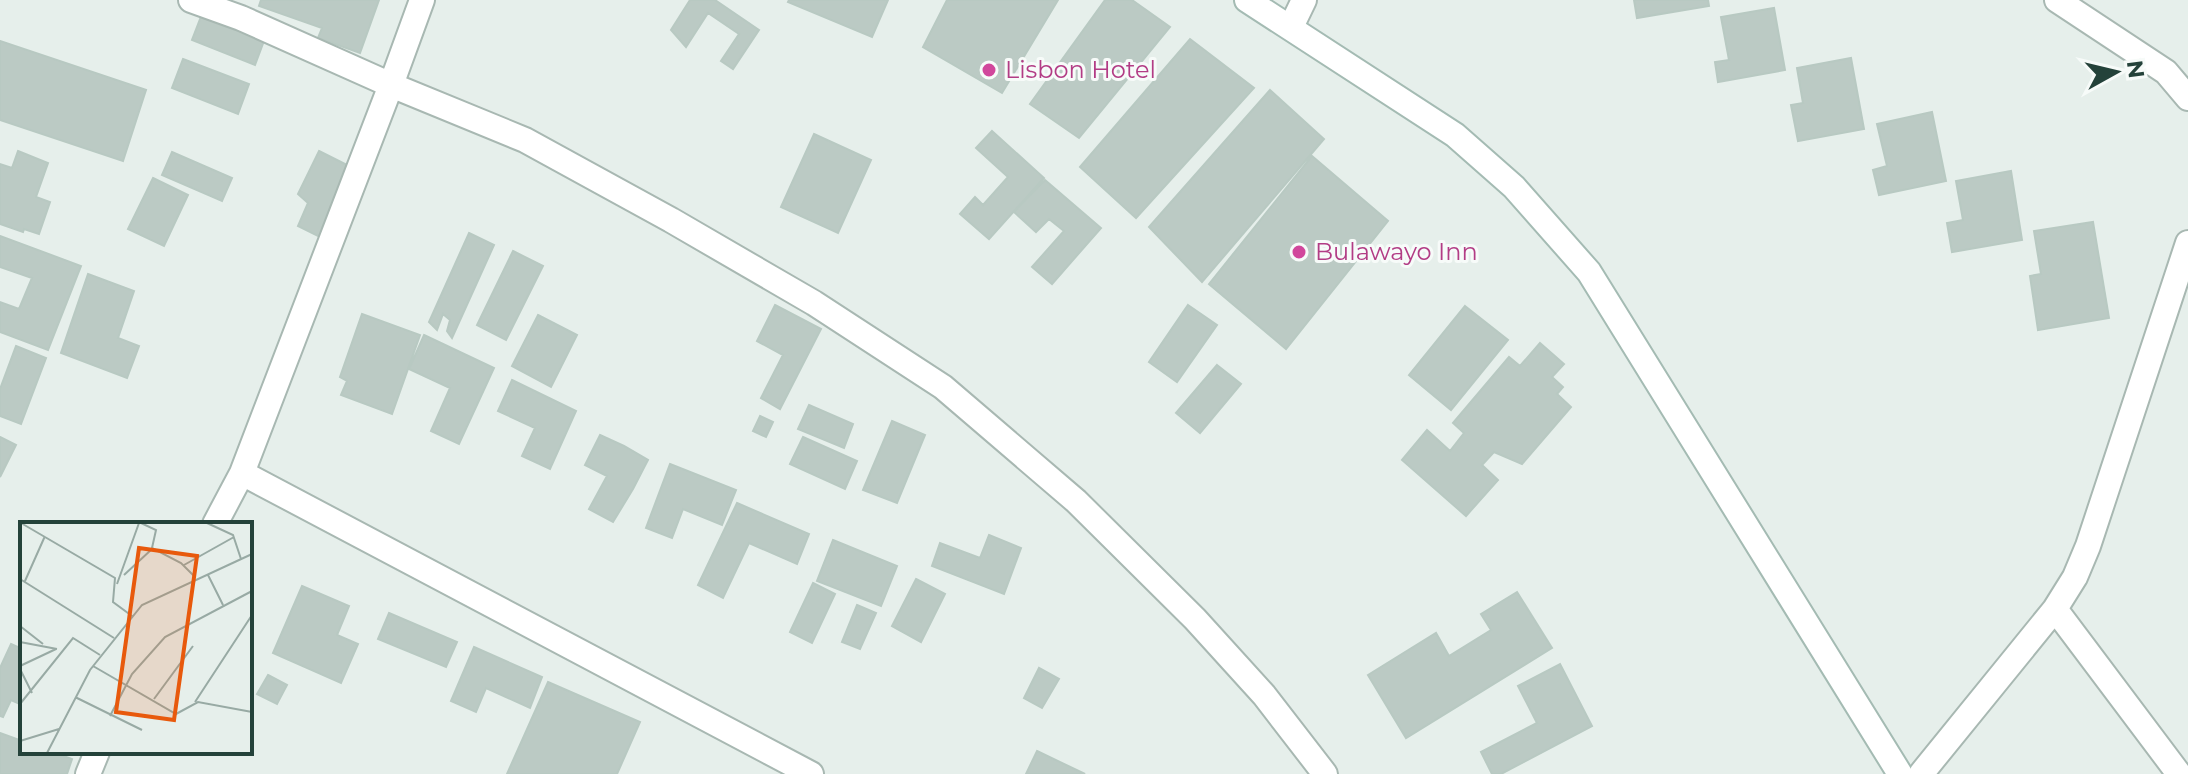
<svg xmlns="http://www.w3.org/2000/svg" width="2188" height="774" font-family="Montserrat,sans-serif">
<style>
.building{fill:#bbcac4;stroke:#b8c9c2;stroke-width:2}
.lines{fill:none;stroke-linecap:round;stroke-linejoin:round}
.street-casing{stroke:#a8b8b2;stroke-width:28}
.secondary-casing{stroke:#a4bbb3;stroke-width:28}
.street{stroke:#fff;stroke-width:24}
.secondary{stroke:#fff;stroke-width:24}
.hotel-dot{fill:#d1479c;stroke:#f7fbf9;stroke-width:3}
.labels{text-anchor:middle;stroke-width:6;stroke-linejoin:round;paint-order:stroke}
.hotel-label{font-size:24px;fill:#b23c85;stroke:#f7fbf9;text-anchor:start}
.inset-road{fill:none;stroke:#98aaa4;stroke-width:2}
.view{fill:#e8590c;fill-opacity:0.15;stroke:#e8590c;stroke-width:4}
.inset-edge{fill:none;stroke:#24423a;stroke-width:4}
</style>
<rect width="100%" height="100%" fill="#e6efeb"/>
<path class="building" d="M261 0H379L360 53 318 38 322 28 259 6Z
M690 0H715L759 30 733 69 721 61 739 34 708 13 686 47 671 30Z
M789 0H888L872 37 788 2Z
M947 0H1058L1002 93 923 47Z
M1105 0H1132L1170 27 1079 138 1030 104Z
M1634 0H1708L1709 6 1637 18Z
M1774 8 1785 70 1718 82 1715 62 1729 60 1721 17Z
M202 14 265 38 255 65 192 40Z
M1190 39 1254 88 1136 218 1080 167Z
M0 41 146 90 123 161 0 120Z
M1851 58 1864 129 1798 141 1791 105 1803 103 1797 68Z
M183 59 249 84 238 114 172 88Z
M1270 90 1324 139 1202 282 1149 227Z
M1932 112 1946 181 1879 195 1873 170 1887 166 1877 124Z
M992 131 1044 178 989 239 960 214 975 197 983 205 1008 177 976 148Z
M814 134 871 160 838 233 781 207Z
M18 151 48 163 36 197 50 202 39 234 24 229 23 232 0 224V164L12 168Z
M319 151 355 169 322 238 298 226 308 203 298 194Z
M172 152 232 178 222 201 162 175Z
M1312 156 1388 221 1286 349 1209 284Z
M2011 171 2022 240 1952 252 1947 223 1963 220 1956 181Z
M153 178 188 195 164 246 128 229Z
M1045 180 1101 228 1052 284 1032 267 1064 231 1049 219 1036 232 1014 212Z
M2093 222 2109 318 2038 330 2030 276 2041 274 2034 231Z
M469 233 494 245 452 338 447 331 450 320 443 314 437 330 429 322Z
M0 236 81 266 48 350 0 332V302L19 309 32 278 0 267Z
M513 251 543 266 506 340 477 325Z
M88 274 134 291 118 338 139 346 127 378 61 353Z
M775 305 821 329 780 409 761 398 783 355 757 341Z
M1188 305 1217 325 1177 382 1149 362Z
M1465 306 1508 340 1451 410 1409 375Z
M362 314 420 335 392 414 341 395 347 381 340 377Z
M538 315 577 335 551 387 512 366Z
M424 335 494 368 459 444 431 431 450 388 409 369Z
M1540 343 1564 364 1552 377 1563 387 1557 394 1571 407 1522 464 1494 452 1482 465 1498 480 1466 516 1402 460 1427 430 1450 451 1464 433 1453 423 1509 357 1520 366Z
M16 346 46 358 21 424 0 416V389Z
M1217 365 1241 384 1200 433 1176 413Z
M512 380 576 411 550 469 522 456 535 428 498 411Z
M809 405 853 424 844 448 798 429Z
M760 416 773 422 766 437 753 431Z
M892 421 925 435 897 503 863 490Z
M600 435 624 446 648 460 633 489 613 522 589 509 607 476 585 465Z
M0 437 16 445 0 477Z
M803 437 857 461 845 489 790 464Z
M670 464 736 490 722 525 683 509 672 538 646 528Z
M737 503 809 534 797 564 749 543 723 598 698 585Z
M989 535 1021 548 1004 594 932 566 940 543 980 558Z
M833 540 897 566 881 606 817 581Z
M916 579 945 594 921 642 892 626Z
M813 583 835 594 812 643 790 632Z
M302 586 349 606 337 635 358 644 341 683 273 653Z
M1517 592 1552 648 1406 738 1368 675 1436 633 1449 656 1491 630 1481 614Z
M857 605 876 613 860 649 842 642Z
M389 613 457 642 446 667 378 639Z
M11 644 22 649V705L11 700 3 717 0 716V668Z
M474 647 542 677 530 708 486 688 476 712 451 701Z
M1560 664 1592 726 1501 774H1492L1481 752 1537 723 1518 686Z
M1039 668 1059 679 1042 708 1024 698Z
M268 675 287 685 277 704 257 694Z
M548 682 640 722 617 774H507Z
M0 733 22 741V752H53L72 759 67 774H0Z
M1037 751 1085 774H1026Z"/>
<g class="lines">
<g class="street-casing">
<path id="street" d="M191 0 241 18 391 85 525 140 671 220 814 303 943 387 1076 501 1195 619 1264 695 1325 774
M2057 0 2166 72 2188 98
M1291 27 1304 0
M242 473 811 774
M215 524 242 473 391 85 422 0
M2055 609 2179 774
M88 774 97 752
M1921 774 2055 609 2075 577 2088 546 2188 243"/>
</g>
<g class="secondary-casing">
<path id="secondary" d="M1247 0 1455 135 1514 187 1589 272 1900 774"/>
</g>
<use href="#street" class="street"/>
<use href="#secondary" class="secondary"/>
</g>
<g class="hotel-dot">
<circle cx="989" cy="70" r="8"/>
<circle cx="1299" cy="252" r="8"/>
</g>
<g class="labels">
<g class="hotel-label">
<text x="1005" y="78">Lisbon Hotel</text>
<text x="1315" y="260">Bulawayo Inn</text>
</g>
</g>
<g transform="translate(20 522)">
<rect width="232" height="232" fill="#e6efeb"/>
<path class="inset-road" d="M1 1 95 56 93 80 112 94M121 1 136 8 132 26 161 41 175 55M187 1 213 13 221 37M164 43 214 15M104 53 132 27M188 53 203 83M0 57 94 116M5 59 25 14M97 62 119 1M0 104 23 122M0 120 37 127M0 144 36 127M73 144 156 192 178 180 232 190M0 147 12 171M55 175 122 208M134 177 173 124M175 180 232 93M0 182 53 116 80 133M90 194 112 152 145 115 232 69M0 219 39 207M27 231 70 148 122 83 232 32"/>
<path class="view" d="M119 26 177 34 154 198 96 190Z"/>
<rect width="232" height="232" class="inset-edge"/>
</g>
<g transform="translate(2116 72) rotate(82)" stroke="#f7fbf9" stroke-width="6" paint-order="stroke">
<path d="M0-6L14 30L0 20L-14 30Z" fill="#24423a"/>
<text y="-12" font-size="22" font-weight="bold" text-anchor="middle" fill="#24423a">N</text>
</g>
</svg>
